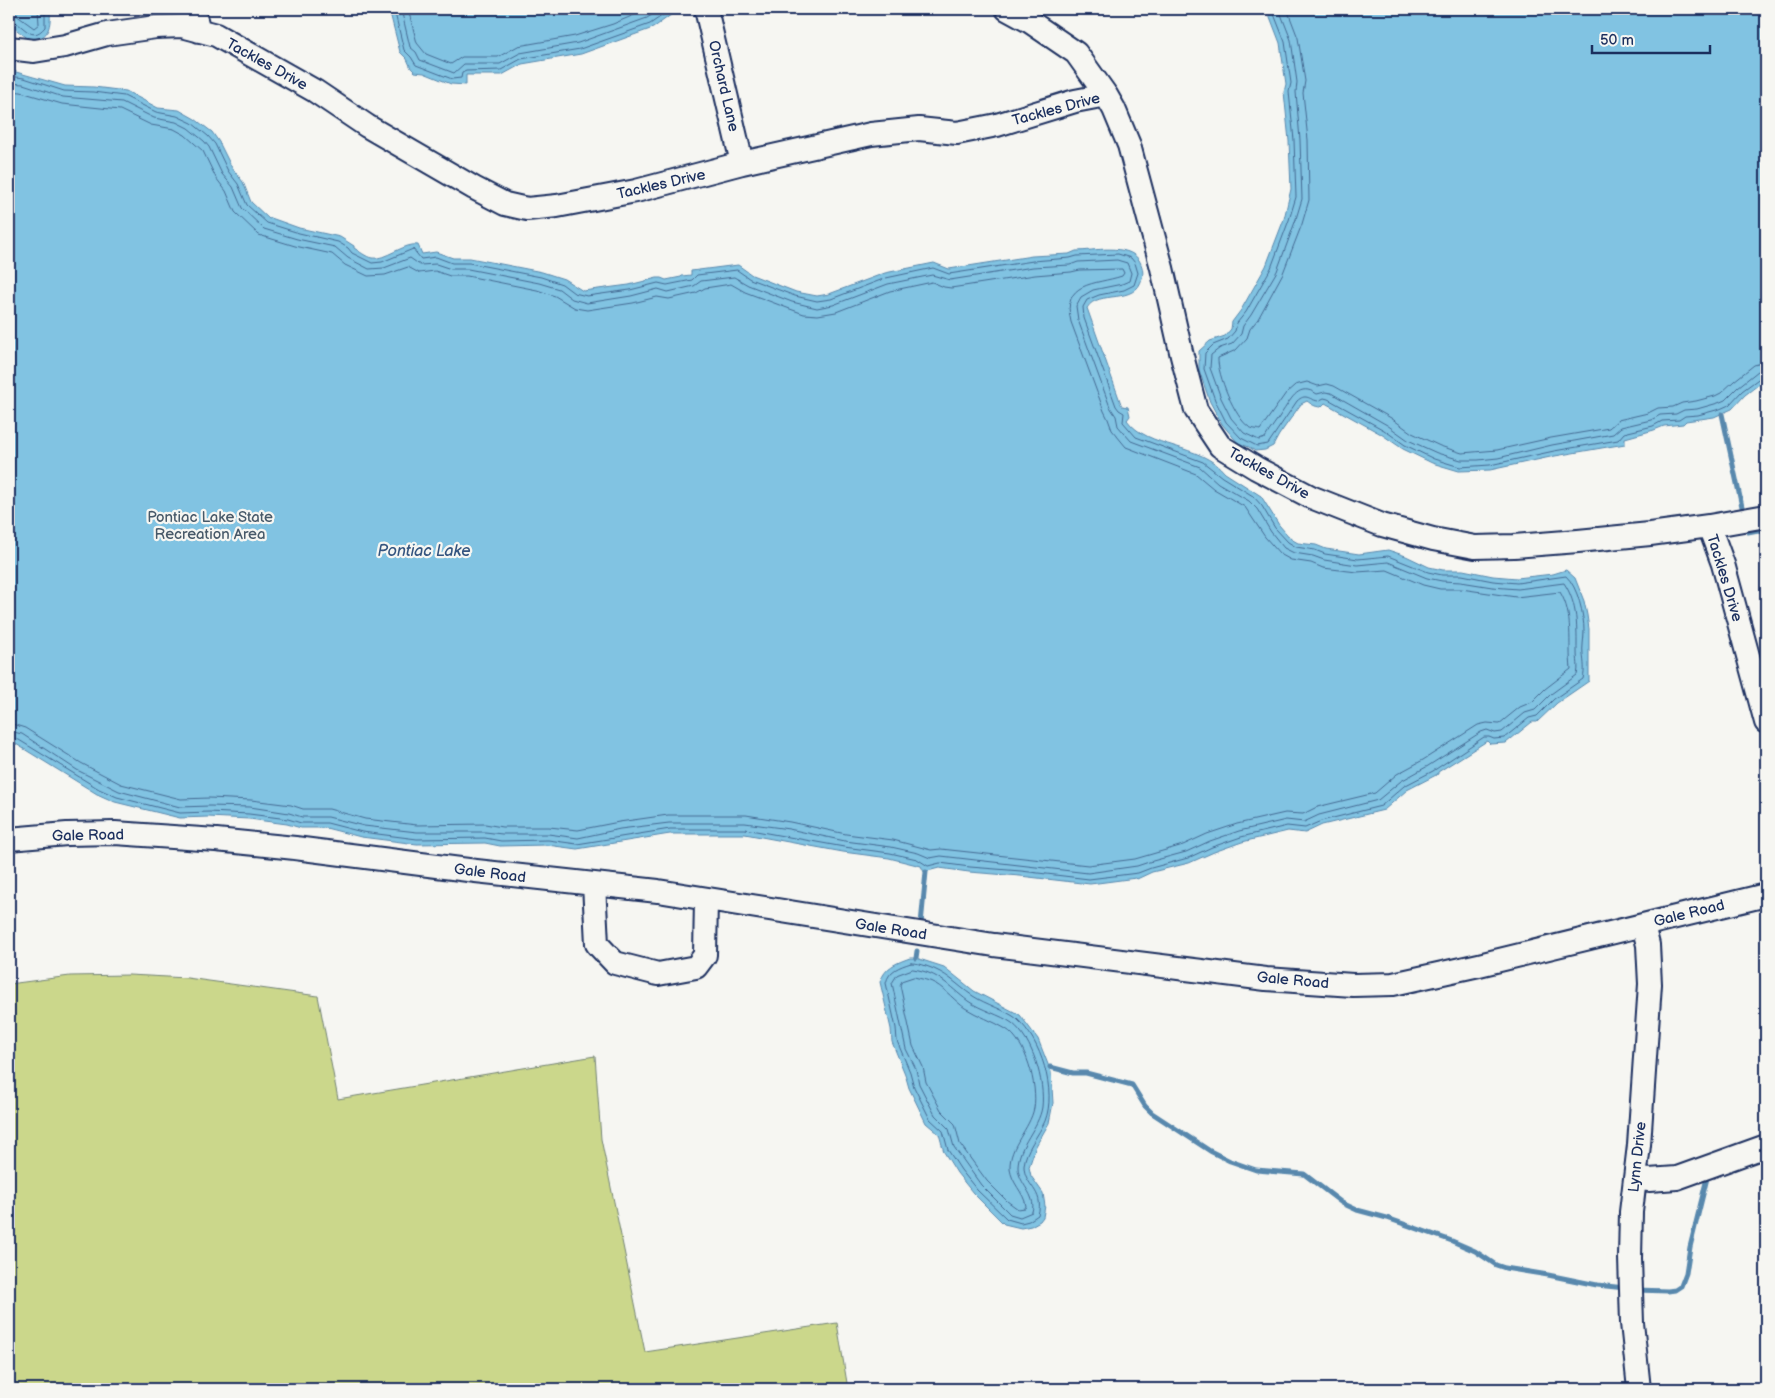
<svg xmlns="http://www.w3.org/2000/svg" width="1775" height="1398" font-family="'Balsamiq Sans',sans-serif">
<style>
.green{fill:#cbd78b;stroke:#738374}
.water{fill:#81c3e2;stroke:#5888ad}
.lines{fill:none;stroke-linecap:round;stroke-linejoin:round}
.shore{stroke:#446a93;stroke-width:1}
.stream{stroke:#5888ad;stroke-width:5}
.minor-casing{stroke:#1b2f5e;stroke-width:26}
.minor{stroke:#f6f6f2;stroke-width:22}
.labels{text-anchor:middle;stroke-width:4.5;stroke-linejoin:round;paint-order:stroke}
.street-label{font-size:15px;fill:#1b2f5e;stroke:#f6f6f2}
.park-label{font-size:15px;fill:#475969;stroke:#f6f6f2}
.water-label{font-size:16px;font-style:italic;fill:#34547f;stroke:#f6f6f2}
</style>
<rect width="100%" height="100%" fill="#f6f6f2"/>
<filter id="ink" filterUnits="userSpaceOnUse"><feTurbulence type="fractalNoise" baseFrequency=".02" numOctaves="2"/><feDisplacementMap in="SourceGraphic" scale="10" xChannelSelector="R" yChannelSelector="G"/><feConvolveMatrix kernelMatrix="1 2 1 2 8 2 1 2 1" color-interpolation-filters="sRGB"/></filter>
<g filter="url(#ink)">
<path class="green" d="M129 975 187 978 318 996 338 1099 595 1056 601 1139 645 1352 837 1323 848 1389H9V984L70 976Z"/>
<path class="water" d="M9 9H50C51 24 50 40 30 40L9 24Z
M389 9H679L653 28 581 54 522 64 502 75H466V85L451 84 424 73 415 72 411 68 407 59 400 52Z
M1267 9H1766V379L1745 395 1732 409 1714 417 1686 421 1683 424 1664 426 1654 430 1625 438V444L1555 456 1490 470 1459 471 1432 463 1403 449 1381 434 1325 403 1321 407C1315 407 1311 404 1307 401L1301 404 1279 435 1273 446 1265 450 1255 451 1249 447 1238 443 1222 424 1210 402 1199 370V351L1210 341 1225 336 1231 329 1232 322 1241 310 1266 266 1284 219 1291 189 1289 141 1284 92 1286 84 1280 43Z
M9 70 65 86 94 87 126 91 158 108 179 110 195 119 212 132 219 142 232 168 243 182 251 202 269 219 271 218 299 228 340 237 354 246V248C359 251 366 257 372 258 384 261 405 242 418 245L422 254 436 252 453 258H470L542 272 564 279 583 291 629 285 657 278H661L666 280 681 277 682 276 691 275V271L738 265 752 275 796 292 817 296 829 294 885 273 934 263 949 269 1032 256 1069 254 1076 251C1093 251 1128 243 1139 260 1142 265 1144 272 1142 278 1136 306 1098 289 1087 308L1121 404 1122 406 1128 407 1130 416 1127 420C1147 449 1201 443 1225 473L1261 496 1279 525 1291 539 1298 543 1316 545 1326 549 1359 554 1388 550 1406 556 1429 567 1443 570H1463L1493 576 1517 578 1553 574 1566 570 1575 578 1584 601 1587 615 1589 629V681L1557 703 1537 722H1532L1506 743 1490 744 1487 741 1438 772V774L1407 790 1384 810 1322 825 1305 833 1288 831 1242 842 1214 852 1189 863 1152 872 1137 879 1136 878 1090 884 1020 876 969 872 939 868 924 872 921 866 889 858 843 852 745 834H670L577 849 547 845 500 846 485 843 417 844 361 837 326 828H301L287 824 249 819 208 817 180 818 115 802 97 794 16 744 9 741Z
M910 958H916L944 967 974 991 1020 1015 1038 1039 1051 1072 1053 1103 1049 1123 1036 1146 1029 1167 1031 1176 1043 1193 1045 1206 1043 1217 1040 1221 1031 1226 1021 1228 1004 1224 973 1193 957 1173 944 1152 939 1134 926 1123 909 1088 905 1074 892 1042 891 1029 880 982C885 967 896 963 910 958Z"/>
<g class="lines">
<path class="shore" d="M394 9 404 50 411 57 416 65 452 79 461 78 462 73 466 71 501 70 521 59 580 49 650 24 672 9
M401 9 410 47 416 52 420 60 454 73 464 64H500L520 53 578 43 647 18 661 9
M408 9 417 43 426 54 451 64 462 57H498L518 46 575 36 613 24 648 9
M1272 9 1285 42 1291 83 1289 92 1294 140 1296 197 1289 220 1271 268 1246 312 1237 323 1235 331 1228 339 1213 345 1205 353 1204 369 1215 400 1226 422 1241 438 1257 446 1268 444 1297 401C1306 393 1308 399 1318 401L1324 398 1328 399 1384 430 1405 445 1434 459 1460 467 1490 465 1554 451 1618 440 1624 433 1653 426 1662 421 1679 420 1685 416 1698 415 1720 409 1729 405 1742 391 1761 377 1766 376
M1279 9 1291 40 1297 82 1296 92 1300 140 1302 199 1295 222 1277 271 1251 315 1243 326 1241 334 1232 344 1220 348 1211 355 1210 368 1221 398 1231 418 1244 433 1259 440 1265 438C1270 429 1277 421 1283 411 1292 398 1299 382 1317 394L1325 392 1331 393 1387 425 1408 440 1437 453 1461 460H1478L1498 458 1552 445 1613 434 1621 427 1651 420 1660 415 1676 414 1684 410 1697 409 1718 403 1725 400 1738 387 1758 371 1766 369
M1287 9 1298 38 1305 81 1303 93 1308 140 1309 200 1302 224 1283 273 1258 319 1250 329 1247 338 1236 350 1218 358C1217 374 1235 418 1249 427 1252 429 1257 429 1260 430L1286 393 1295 385 1307 382 1318 386 1327 384 1334 386 1391 418 1412 433 1440 446 1462 453 1497 450 1551 438 1609 428 1618 420 1648 413 1658 408 1673 407 1682 403 1696 401 1715 396 1721 393 1734 381 1754 365 1766 362
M9 14 16 15 34 28 39 24 38 9
M9 20C24 22 30 45 45 27V9
M9 76 24 78 64 91 93 92 124 96 156 112 177 116 192 123 208 136 215 144 228 171 238 184 247 205 267 223 299 233 338 242 348 248 352 253 372 263 382 262 413 249 421 259 436 257 452 263H469L541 277 562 284 574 293 587 296 630 290 658 283 667 285 692 280 697 275 737 270 750 279 795 296 817 301 831 299 886 278 933 268 949 274 1033 261 1070 258 1077 256 1118 254 1131 258 1135 263 1138 273 1134 285 1124 290 1099 295 1087 300 1083 307 1084 318 1116 406 1119 410 1124 413 1123 422 1136 437 1203 462 1222 477 1253 496 1262 506 1275 528 1288 542 1296 547 1315 550 1325 554 1358 559 1388 556 1428 572 1442 575H1462L1493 581 1517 583 1566 576C1578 587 1584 615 1584 631 1584 639 1582 647 1583 655 1584 663 1585 670 1583 679L1554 699 1537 716 1529 718 1504 738 1494 739 1489 737H1484L1433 771 1404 786 1381 806 1321 821 1305 828 1287 826 1241 837 1212 847 1188 858 1151 868 1138 873 1089 879 1021 871 970 867 940 863 928 866 917 859 890 853 844 847 745 829H670L577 844 548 840 501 841 485 838 417 839 362 832 327 823H301L288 819 249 814 209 812 180 813 117 797 99 789 19 740 9 737
M9 83 23 84 63 97 122 102 154 118 176 122 188 128 204 141 209 147 222 174 233 187 242 208 264 229 297 239 335 247 348 258 369 269 384 268 410 258 420 265 436 264 451 269H468L539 283 559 289 572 299 587 303 631 296 658 289 668 292 694 286 701 281 734 277 748 285 792 302 817 308 833 305 888 284 932 275 950 280 1033 267 1070 265 1078 262 1117 260 1127 263 1131 273 1129 281 1122 284 1093 290 1081 297 1076 306 1078 320 1110 407 1116 416 1118 426 1131 441 1200 467 1218 483 1249 501 1257 509 1271 532 1284 548 1294 553 1313 556 1324 560 1357 565 1388 562 1427 578 1442 581 1461 582 1492 587 1518 589 1564 583C1578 604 1577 628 1577 652 1577 660 1579 667 1577 675L1551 694 1535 710 1525 713 1502 732 1495 733 1487 730 1481 732 1428 766 1401 781 1378 800 1319 815 1304 822 1286 820 1239 831 1210 841 1186 852 1149 862 1137 866 1088 873 941 856 930 858 918 853 891 847 845 841 789 829 745 823H669L620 829 578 838 548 834H502L485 832H417L364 826 328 817H302L289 813 250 807 209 806 180 807 119 791 77 770 22 734 9 731
M9 91 21 92 62 104 120 110 151 125 174 129 185 135 203 151 216 178 226 191 235 212 259 235 295 246 332 254 345 265 368 276 385 275 408 267 419 273 435 271 450 276H467L537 290 555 296 575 308 587 310 633 303 657 297 669 299 696 293 705 288 731 284 745 292 790 309 804 314 818 315 836 312 890 291 923 284 932 282 944 287 951 288 1035 275 1071 272 1080 270 1122 269 1124 273 1122 276C1095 285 1061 281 1071 322L1104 411 1108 419 1112 430 1126 447 1196 474 1214 489 1245 507 1265 537 1280 554 1291 560 1311 563 1323 568 1357 572 1387 570 1423 585 1440 589H1461L1516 597 1560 592C1574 615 1568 643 1571 669L1545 689 1532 702 1520 707 1499 724 1487 723 1478 725 1423 760 1397 774 1375 793 1317 807 1303 814 1285 813 1237 824 1207 834 1183 845 1135 859 1088 865 941 849 931 850 893 840 846 834 790 822 746 815H668L619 822 578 830 549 827H502L485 824 417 825 365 819 329 809H303L291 805 251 800 209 798 181 799 121 784 81 763 25 728 9 723
M911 963C916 963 921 964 926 966 948 973 955 984 973 996 985 1004 1008 1011 1017 1019 1041 1040 1057 1091 1045 1121 1039 1135 1025 1150 1024 1166 1024 1186 1045 1190 1038 1215L1029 1221 1021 1223 1007 1219 977 1190 961 1170 948 1150 943 1131 930 1119 914 1087 910 1072 897 1041 896 1028 886 983C889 970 899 967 911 963Z
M913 969C940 973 948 986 968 1001 981 1010 1001 1015 1012 1023 1033 1039 1045 1082 1042 1107 1039 1128 1018 1145 1018 1167 1018 1184 1037 1194 1032 1212L1020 1217 1010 1214 981 1185 954 1147 949 1129 935 1115 919 1084 916 1069 906 1049 892 983 897 975Z
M914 977C921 979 930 980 936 984 946 990 955 1001 965 1008 978 1016 993 1021 1006 1029 1026 1041 1038 1086 1034 1108 1030 1129 1009 1146 1010 1168 1011 1183 1024 1192 1026 1206L1025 1208 1018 1209 1007 1201 987 1181 973 1162 960 1144 955 1124 941 1110 926 1082 923 1067 913 1046 900 985 902 981Z"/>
<path class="stream" d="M1722 414 1744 516
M1747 526 1748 532 1758 530 1766 533
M921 924 926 872
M916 958 917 951
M1050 1067 1073 1073H1086L1132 1085 1145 1106 1152 1113 1210 1151 1230 1161 1256 1170 1304 1174 1342 1203 1357 1210 1387 1218 1452 1241 1475 1251 1496 1265 1505 1268 1548 1275 1597 1285 1625 1288
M1636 1290 1668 1291 1675 1290 1681 1286 1686 1273 1690 1247 1708 1174"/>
<g class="minor-casing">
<path id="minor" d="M193 9 199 31
M706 9 742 163
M1007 9 1029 21 1076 53 1106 95 1114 109 1129 145 1162 268 1182 356 1196 410 1220 446 1256 468 1311 497 1382 525 1433 539 1475 547 1514 546 1578 541 1650 534 1709 526 1766 516
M9 48 34 51 65 46 107 34 156 27 182 26 216 35 315 91 367 126 474 188 505 204 527 209 557 206 636 191 742 163 871 134 919 129 957 133 997 125 1075 101 1106 95
M1709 526 1723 564 1766 722
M9 839 67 834 115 833 216 840 295 848 476 871 658 891 994 945 1266 979 1353 985 1393 984 1479 965 1766 895
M594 884 597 944 615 963 658 974 696 967 705 955 706 899
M1635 1178 1649 1180 1677 1178 1766 1146
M1639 1389 1632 1323 1630 1258 1631 1212 1639 1145 1650 984 1648 945 1643 925"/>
</g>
<use href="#minor" class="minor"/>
</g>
</g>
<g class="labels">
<g class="street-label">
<text transform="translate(267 64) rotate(29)" y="5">Tackles Drive</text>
<text transform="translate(724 86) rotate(77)" y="5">Orchard Lane</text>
<text transform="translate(1056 109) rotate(-15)" y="5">Tackles Drive</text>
<text transform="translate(661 184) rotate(-13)" y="5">Tackles Drive</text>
<text transform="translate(1269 473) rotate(29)" y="5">Tackles Drive</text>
<text transform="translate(1725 578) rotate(73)" y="5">Tackles Drive</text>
<text transform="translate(88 835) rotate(-1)" y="5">Gale Road</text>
<text transform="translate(490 873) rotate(7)" y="5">Gale Road</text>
<text transform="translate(1689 913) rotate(-14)" y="5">Gale Road</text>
<text transform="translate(891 929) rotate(9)" y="5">Gale Road</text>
<text transform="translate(1293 980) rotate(5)" y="5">Gale Road</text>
<text transform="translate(1637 1157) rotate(-84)" y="5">Lynn Drive</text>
</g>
<g class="park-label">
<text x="210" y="522">Pontiac Lake State<tspan x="210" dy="17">Recreation Area</tspan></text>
</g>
<g class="water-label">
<text x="424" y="556">Pontiac Lake</text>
</g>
</g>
<rect width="1775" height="1398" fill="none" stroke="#f6f6f2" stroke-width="30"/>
<rect x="15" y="15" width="1745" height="1368" fill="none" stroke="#1b2f5e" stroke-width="2" filter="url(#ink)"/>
<path d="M1592 45v8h118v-8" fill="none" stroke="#1b2f5e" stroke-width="2.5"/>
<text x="1600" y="45" font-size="15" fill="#1b2f5e" stroke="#f6f6f2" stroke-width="4" paint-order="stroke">50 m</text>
</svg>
